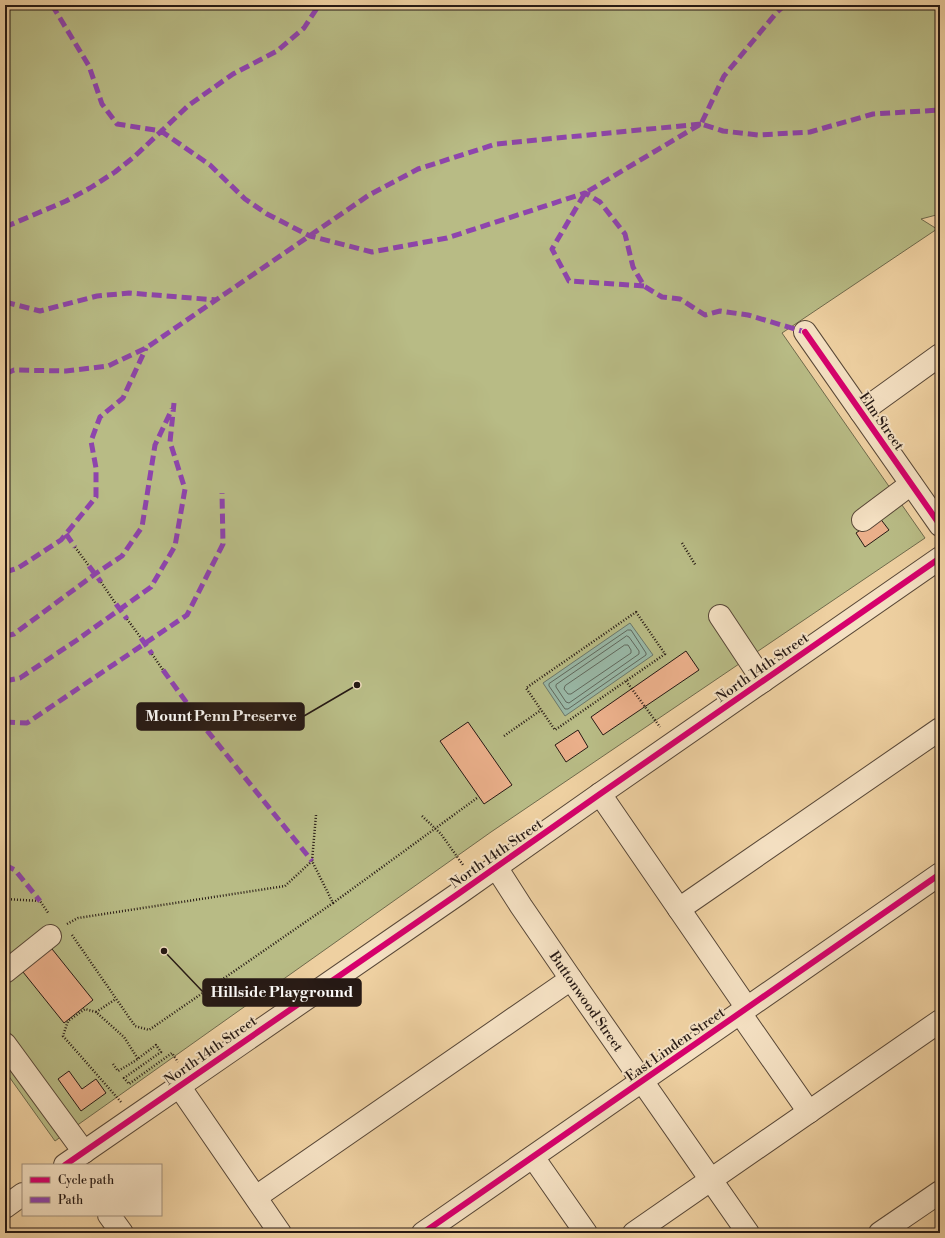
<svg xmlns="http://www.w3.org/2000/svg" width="945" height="1238" font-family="'Libre Bodoni',serif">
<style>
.green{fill:#b8bb85;stroke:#6f6a4c}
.water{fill:#99b7a5;stroke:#6b786b}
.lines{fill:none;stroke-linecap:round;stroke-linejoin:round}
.shore{stroke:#60685c;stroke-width:1}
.building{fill:#eaaf8a;stroke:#261914}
.minor-casing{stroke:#584737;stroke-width:24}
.path{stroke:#261914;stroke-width:2.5;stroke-dasharray:1 2;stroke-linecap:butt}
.minor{stroke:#f4e0c2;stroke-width:22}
.quiet{stroke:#8e44ad;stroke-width:5;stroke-dasharray:10 5;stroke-linecap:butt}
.cycleway-casing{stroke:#f4e0c2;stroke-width:8}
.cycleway{stroke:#d6006c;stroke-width:6}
.labels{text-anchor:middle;stroke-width:4;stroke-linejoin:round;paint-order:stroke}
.street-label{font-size:14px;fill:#261914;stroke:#f4e0c2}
.leader{fill:none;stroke:#261914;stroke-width:1.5}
.callout-dot{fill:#261914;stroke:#f4e0c2;stroke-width:1.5}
.callout{fill:#261914;stroke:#261914;stroke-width:1.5}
.callout-label{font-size:15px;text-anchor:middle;font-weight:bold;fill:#fff}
</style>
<rect width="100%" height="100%" fill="#eed0a1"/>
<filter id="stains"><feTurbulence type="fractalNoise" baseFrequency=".005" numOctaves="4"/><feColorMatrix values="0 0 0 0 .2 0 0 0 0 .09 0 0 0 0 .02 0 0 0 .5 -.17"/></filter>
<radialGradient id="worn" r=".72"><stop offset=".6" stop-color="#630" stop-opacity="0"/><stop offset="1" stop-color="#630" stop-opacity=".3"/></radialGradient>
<path class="green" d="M5 5H940V214L921 219 937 229 782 333 925 538 491 832 55 1141 5 1071Z"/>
<path class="water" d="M630 623 653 655 565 716 543 683Z"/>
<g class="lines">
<path class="shore" d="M628 630H631L646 653V655L568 709H565L549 686V684Z
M627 636 629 637 639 651V654L569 703 566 702 556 687V685Z
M625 645H628L631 650V653L571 694H568L564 689 565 686Z"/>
</g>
<path class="building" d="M879 517 889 530 865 547 856 533Z
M686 651 699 670 603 735 591 717Z
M468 722 512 785 484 804 440 741Z
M578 730 588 747 566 762 555 745Z
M48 944 93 1000 64 1023 19 967Z
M69 1071 82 1089 96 1079 106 1093 81 1111 58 1079Z"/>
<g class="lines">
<g class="minor-casing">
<g id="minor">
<path d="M805 332 940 525"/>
<path d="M861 412 940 355"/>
<path d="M863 520 911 484"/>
<path d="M720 616 763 681"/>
<path d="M600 794 747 1008"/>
<path id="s1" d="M496 867 521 906 571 979 748 1233"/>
<path d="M679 909 940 729"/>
<path d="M5 972 50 936"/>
<path d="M740 1013 809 1112"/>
<path d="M5 1044 84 1152"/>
<path d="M179 1086 280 1233"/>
<path d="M533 1157 586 1233"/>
<path d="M65 1165 458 894 600 794 940 558"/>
<path d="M256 1197 571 979"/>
<path d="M5 1207 23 1194"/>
<path d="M109 1215 122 1233"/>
<path d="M423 1233 940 874"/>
<path d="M634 1233 940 1021"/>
<path d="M880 1233 940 1192"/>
</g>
</g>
<path class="path" d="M682 543 696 566
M75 547 89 566
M101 582 116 604
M636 612 665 654 555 730 526 688Z
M127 619 141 638
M152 654 163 670
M626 681 660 727
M504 736 541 710
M422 816 441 834 463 865
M5 899 40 901 49 914
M333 903 477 798
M67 924 78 918 285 886 312 861
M72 935 135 1026 149 1030 333 903 312 861 316 815
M96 1012 116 999
M113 1064 118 1071 135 1061 156 1045 161 1052 124 1078 129 1084 172 1053 178 1062
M121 1102 63 1036 68 1021 85 1009 96 1012 124 1037 138 1059"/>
<use href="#minor" class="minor"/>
<path class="quiet" d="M52 5 89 66 102 104 117 124 161 131 210 165 245 199 267 214 310 236 372 252 447 238 585 193 600 202 625 234 633 267 644 286 662 297 680 299 705 315 720 311 748 315 805 332
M785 5 777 12 724 76 701 124 723 131 758 135 810 132 873 114 940 110
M5 227 66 201 90 188 115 172 135 156 189 105 233 74 277 51 304 28 319 5
M644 286 569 281 552 249 585 193 699 125
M5 302 40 311 97 296 129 293 217 300
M5 374 14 370 66 371 108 366 146 348 369 195 418 169 496 144 701 124
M66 534 75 547
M89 566 101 582
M5 572 18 568 61 540 96 497V468L91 441 100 417 123 398 146 348
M116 604 127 619
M5 636 14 634 95 574 122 556 142 527 155 445 172 409
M141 638 152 654
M163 670 205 728 312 861
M5 681 20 678 77 640 151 587 175 546 185 489 170 442 174 403
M5 722 27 723 187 615 223 544 222 493
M5 865 15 870 40 901"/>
<g class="cycleway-casing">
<path id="cycleway" d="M805 332 940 525
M65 1165 458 894 600 794 940 558
M423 1233 940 874"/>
</g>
<use href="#cycleway" class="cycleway"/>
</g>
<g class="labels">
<g class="street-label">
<text transform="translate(882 421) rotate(55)" y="5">Elm Street</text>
<text transform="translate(762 667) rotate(-35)" y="5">North 14th Street</text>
<text transform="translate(496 853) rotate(-35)" y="5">North 14th Street</text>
<text dy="5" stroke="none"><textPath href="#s1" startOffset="162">Buttonwood Street</textPath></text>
<text transform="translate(675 1044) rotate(-35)" y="5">East Linden Street</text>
<text transform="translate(210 1050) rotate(-35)" y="5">North 14th Street</text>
</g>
</g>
<path class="leader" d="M357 685L304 716M164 951L203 992"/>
<g class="callout-dot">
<circle cx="357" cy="685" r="4"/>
<circle cx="164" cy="951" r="4"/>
</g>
<g class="callout">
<rect x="137" y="703" width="167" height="27" rx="4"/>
<rect x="203" y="979" width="158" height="27" rx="4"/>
</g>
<g class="callout-label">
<text x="221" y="721">Mount Penn Preserve</text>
<text x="282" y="997">Hillside Playground</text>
</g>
<rect width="945" height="1238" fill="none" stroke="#eed0a1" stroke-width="20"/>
<rect x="6" y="6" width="933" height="1226" fill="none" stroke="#261914" stroke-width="2"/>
<rect x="10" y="10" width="925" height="1218" fill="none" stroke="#261914"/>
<rect x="22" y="1164" width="140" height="52" fill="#f4e0c2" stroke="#a2907c"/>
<rect x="30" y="1177" width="20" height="6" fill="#d6006c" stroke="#a2907c"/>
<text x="58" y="1184" font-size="12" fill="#261914">Cycle path</text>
<rect x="30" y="1197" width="20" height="6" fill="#8e44ad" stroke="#a2907c"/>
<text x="58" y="1204" font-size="12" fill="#261914">Path</text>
<rect width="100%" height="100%" filter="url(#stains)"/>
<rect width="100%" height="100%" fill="url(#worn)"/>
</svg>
